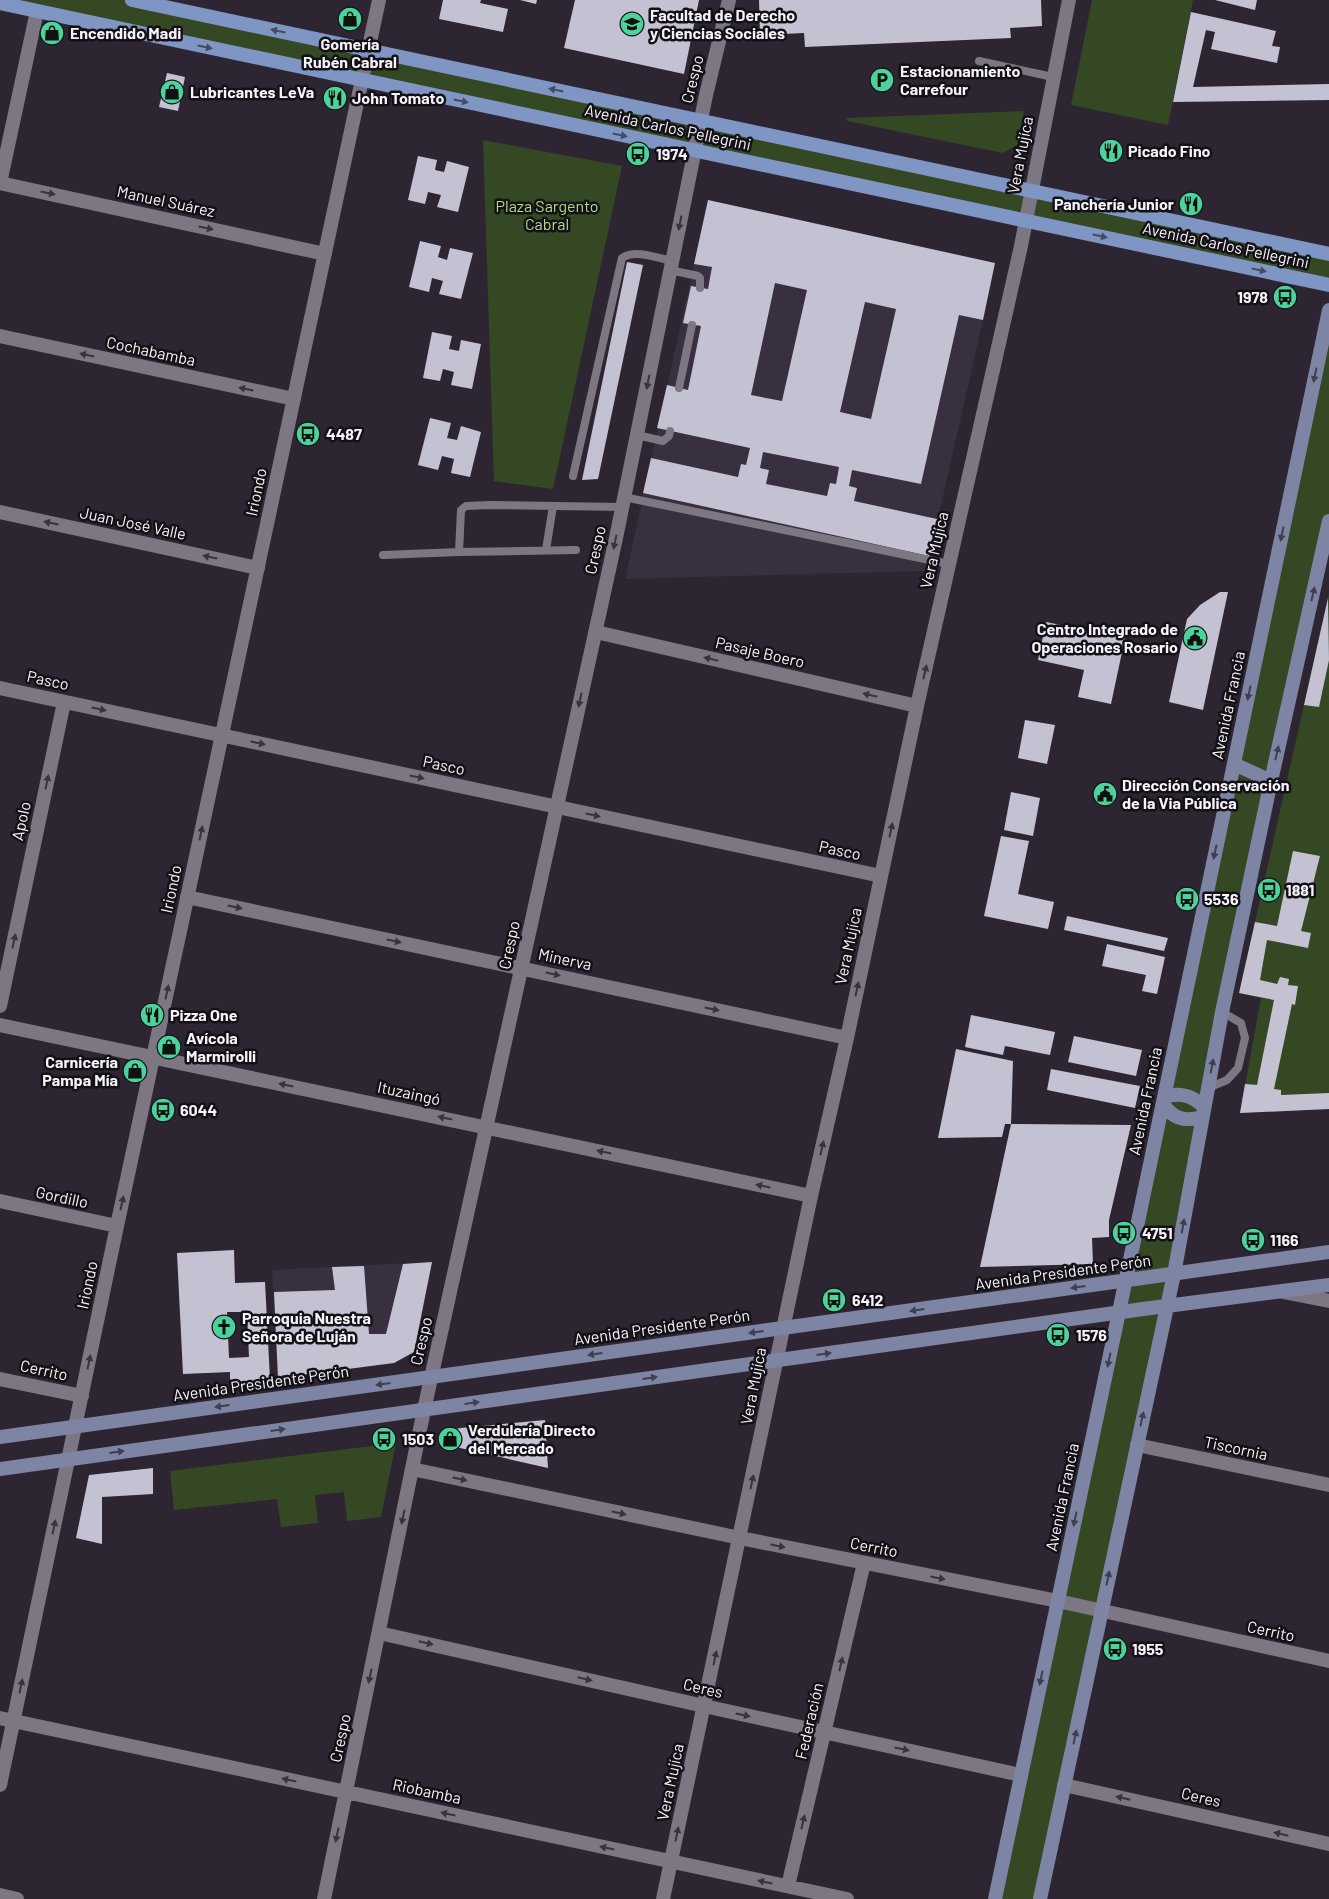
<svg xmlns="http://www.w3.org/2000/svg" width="1329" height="1899" font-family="Barlow,sans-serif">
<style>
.built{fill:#382f3f}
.green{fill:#344824}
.building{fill:#c4c2d2;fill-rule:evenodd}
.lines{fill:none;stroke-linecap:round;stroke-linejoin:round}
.service{stroke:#7d7683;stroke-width:8}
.minor{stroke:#7d7683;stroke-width:14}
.secondary{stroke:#7e85a4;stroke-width:14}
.primary{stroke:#7f95c4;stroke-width:14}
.oneway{fill:#444c64}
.oneway2{fill:#38343c}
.oneway3{fill:#3e3f4f}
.labels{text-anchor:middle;stroke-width:5;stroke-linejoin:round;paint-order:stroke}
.poi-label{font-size:16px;font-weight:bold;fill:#f7f3fb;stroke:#131116;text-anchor:start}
.street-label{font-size:16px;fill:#f7f3fb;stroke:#131116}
.park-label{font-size:16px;fill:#aedc8a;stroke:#131116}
</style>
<rect width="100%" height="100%" fill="#2d2632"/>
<path class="built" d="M708 200 983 320 926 571 625 579Z
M432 1262 414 1352 394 1363 278 1378 272 1270Z"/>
<path class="green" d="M0 0H132L1329 254V285Z
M1092 0H1193L1168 125 1071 105Z
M1024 111 1017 145 1003 153 847 121V118Z
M483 140 622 166 553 489 494 481Z
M1329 310V521L1040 1899H995Z
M1329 594V1109L1240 1113 1261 998 1239 993Z
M396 1443 381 1517 347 1521 344 1492 315 1495 318 1523 281 1527 277 1499 174 1510 170 1471Z"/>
<path class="building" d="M443 0H481L480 3 508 9 503 32 439 19Z
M520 0H537L536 4Z
M575 0H699L684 74 564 48Z
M759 0H1041L1042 26 1010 28 1011 38 805 47 804 33 760 35Z
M1215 0H1257L1255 10Z
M1191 12 1276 31 1272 46 1280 47 1277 63 1211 49 1215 32 1206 30 1193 87 1329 84V100L1173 102Z
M167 73 185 77 178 111 159 107Z
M418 156 437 160 435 170 444 172 447 161 469 167 458 212 437 207 441 195 428 192 425 204 408 200Z
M708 200 995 263 983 320 959 315 921 484 852 470 849 486 857 488 854 501 937 519 929 556 643 493 651 458 738 477 741 464 746 465 750 448 657 428 667 385 688 390 701 326 683 323 691 286 708 289 712 267 694 264ZM775 283 807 290 782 401 751 395ZM865 302 896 309 871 419 840 412ZM763 452 839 467 836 484 830 483 827 496 766 484 769 470 760 468Z
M420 241 441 246 438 257 447 260 450 248 473 253 461 299 439 294 443 281 432 278 429 292 409 287Z
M627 262 643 265 598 479 582 480Z
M432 332 452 336 449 349 459 351 461 340 481 344 472 389 451 385 454 372 443 369 440 381 423 378Z
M430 418 451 423 447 438 457 440 461 426 481 432 470 477 451 473 454 459 442 456 438 470 418 465Z
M1220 592H1228L1203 710 1169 702 1187 619 1200 605Z
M1328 598 1329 660 1319 707 1304 705Z
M1046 622 1125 638 1111 704 1078 697 1084 670 1038 660Z
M1025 720 1055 725 1047 764 1018 758Z
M1011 792 1040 798 1033 836 1004 830Z
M1001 836 1029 841 1018 894 1054 902 1048 929 984 916Z
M1293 851 1320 856 1301 931 1311 933 1308 948 1267 940 1260 980 1277 984 1280 977 1289 979 1288 985 1298 986 1295 1005 1292 1004 1274 1089 1281 1090V1095L1329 1093V1109L1240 1113 1245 1084 1257 1085 1274 1000 1239 993 1255 922 1277 926Z
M1067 916 1168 938 1164 951 1064 930Z
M1107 944 1165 957 1157 994 1142 991 1146 975 1102 966Z
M971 1015 1055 1032 1050 1055 1005 1046 1003 1055 965 1047Z
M1074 1036 1142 1050 1136 1076 1068 1062Z
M956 1049 1013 1061 1011 1124 1131 1125 1109 1220V1237L1092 1238 1093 1264 980 1267 1011 1124H1005L1002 1137 938 1138Z
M1051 1069 1140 1086 1135 1108 1047 1090Z
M234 1250 235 1283 265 1282 270 1380 230 1383V1372L183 1374 177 1253ZM227 1312H247L249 1357 229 1358Z
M432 1262 414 1352 394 1363 278 1378 274 1292 335 1290 332 1267 364 1266 369 1334H386L403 1264Z
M545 1420 548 1468 438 1443 441 1432 461 1428Z
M153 1468V1494L102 1497V1544L76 1538 89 1475Z"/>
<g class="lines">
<path class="service" d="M979 61 1053 77
M670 270 698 276 700 278V288
M679 388 692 325
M637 435 663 441 669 436 670 431
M573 476 622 258C636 249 657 258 672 261
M624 497 949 564
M546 550 553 506
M576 550 459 552 461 510 466 506 490 505 622 507
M383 555 459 552
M1208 1088 1227 1080 1238 1068 1245 1038 1241 1023 1222 1012"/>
<path class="minor" d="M0 183 325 254
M0 183 37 11
M0 336 294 399
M0 512 258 568
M596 632 917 706
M0 688 881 876
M187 897 847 1038
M0 1006 64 702
M0 1025 811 1196
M0 1201 117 1226
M1283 1292 1329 1301
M0 1379 82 1396
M1137 1445 1329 1485
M412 1469 740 1538 1058 1601 1329 1661
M379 1633 704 1706 1021 1775
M0 1718 847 1899
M0 1785 117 1226 379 0
M1064 1785 1329 1844
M788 1886 864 1563
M0 1895 17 1899
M324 1899 424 1410 616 538 706 95 729 0
M663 1899 811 1196 847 1038 917 706 1021 246 1069 0"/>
<path class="secondary" d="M1234 764 1271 781
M1164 1097C1180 1092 1192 1095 1204 1107
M1163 1104C1173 1119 1185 1122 1202 1117
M0 1437 1329 1252
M0 1469 1143 1309 1329 1285
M995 1899 1131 1255 1329 310
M1040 1899 1174 1274 1222 1012 1271 781 1329 521"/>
<path class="primary" d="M132 0 1329 254
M0 3 1329 285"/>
</g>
<defs><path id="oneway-solid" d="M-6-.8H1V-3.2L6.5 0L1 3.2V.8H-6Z" transform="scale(1.25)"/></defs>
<g class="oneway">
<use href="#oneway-solid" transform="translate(278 31) rotate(-168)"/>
<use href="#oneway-solid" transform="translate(205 47) rotate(12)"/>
<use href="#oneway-solid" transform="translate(556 90) rotate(-168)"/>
<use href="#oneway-solid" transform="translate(461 101) rotate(12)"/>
<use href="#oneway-solid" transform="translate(620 135) rotate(12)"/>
<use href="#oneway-solid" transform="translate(1100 236) rotate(12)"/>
<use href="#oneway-solid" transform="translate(1259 270) rotate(12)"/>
</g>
<g class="oneway2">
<use href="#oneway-solid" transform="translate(48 193) rotate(12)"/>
<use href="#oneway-solid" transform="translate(680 223) rotate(101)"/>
<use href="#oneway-solid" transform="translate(206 228) rotate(12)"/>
<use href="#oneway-solid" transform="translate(87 355) rotate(-168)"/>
<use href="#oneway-solid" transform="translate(648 382) rotate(101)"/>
<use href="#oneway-solid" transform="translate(246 389) rotate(-168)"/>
<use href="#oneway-solid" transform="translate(51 523) rotate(-168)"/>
<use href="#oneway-solid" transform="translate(615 542) rotate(102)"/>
<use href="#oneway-solid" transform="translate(210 557) rotate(-168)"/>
<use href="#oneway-solid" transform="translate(711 659) rotate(-167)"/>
<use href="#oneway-solid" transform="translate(925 672) rotate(-77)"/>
<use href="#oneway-solid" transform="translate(870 695) rotate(-167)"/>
<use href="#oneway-solid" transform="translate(580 700) rotate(102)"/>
<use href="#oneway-solid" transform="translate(99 709) rotate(12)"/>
<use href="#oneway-solid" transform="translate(258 743) rotate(12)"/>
<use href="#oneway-solid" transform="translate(417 777) rotate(12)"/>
<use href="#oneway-solid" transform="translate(47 782) rotate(-78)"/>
<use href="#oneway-solid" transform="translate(593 815) rotate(12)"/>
<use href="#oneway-solid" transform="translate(891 830) rotate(-78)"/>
<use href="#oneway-solid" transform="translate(201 833) rotate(-78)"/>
<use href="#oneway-solid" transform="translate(235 907) rotate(12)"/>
<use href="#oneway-solid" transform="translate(14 941) rotate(-78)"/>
<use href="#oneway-solid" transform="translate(394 941) rotate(12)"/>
<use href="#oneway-solid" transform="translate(553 974) rotate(12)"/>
<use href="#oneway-solid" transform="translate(857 989) rotate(-78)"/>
<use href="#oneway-solid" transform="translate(167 992) rotate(-78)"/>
<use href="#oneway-solid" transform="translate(712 1009) rotate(12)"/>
<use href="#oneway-solid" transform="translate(286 1085) rotate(-168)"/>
<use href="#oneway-solid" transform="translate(445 1118) rotate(-168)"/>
<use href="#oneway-solid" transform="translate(822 1148) rotate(-77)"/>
<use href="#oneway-solid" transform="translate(604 1152) rotate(-168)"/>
<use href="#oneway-solid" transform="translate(763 1186) rotate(-168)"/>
<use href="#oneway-solid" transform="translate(122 1203) rotate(-78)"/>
<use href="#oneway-solid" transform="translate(89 1362) rotate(-78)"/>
<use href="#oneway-solid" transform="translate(460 1479) rotate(12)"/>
<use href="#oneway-solid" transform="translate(752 1482) rotate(-78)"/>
<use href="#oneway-solid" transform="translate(619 1513) rotate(12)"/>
<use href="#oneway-solid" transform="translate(403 1517) rotate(102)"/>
<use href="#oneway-solid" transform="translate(54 1527) rotate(-78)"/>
<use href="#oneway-solid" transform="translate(778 1546) rotate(11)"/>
<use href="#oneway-solid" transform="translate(938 1578) rotate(11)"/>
<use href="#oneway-solid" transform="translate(426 1643) rotate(13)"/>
<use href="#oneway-solid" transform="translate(715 1658) rotate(-78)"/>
<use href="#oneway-solid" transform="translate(841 1664) rotate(-77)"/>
<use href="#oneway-solid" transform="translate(370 1676) rotate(102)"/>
<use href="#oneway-solid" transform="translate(585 1679) rotate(13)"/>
<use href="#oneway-solid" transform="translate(21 1686) rotate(-78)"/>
<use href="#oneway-solid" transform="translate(743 1715) rotate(12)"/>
<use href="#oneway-solid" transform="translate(902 1749) rotate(12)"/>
<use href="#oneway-solid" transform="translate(289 1780) rotate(-168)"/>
<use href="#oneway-solid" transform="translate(1123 1798) rotate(-167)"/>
<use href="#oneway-solid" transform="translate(448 1814) rotate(-168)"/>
<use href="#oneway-solid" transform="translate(803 1822) rotate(-77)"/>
<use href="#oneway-solid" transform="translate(677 1834) rotate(-78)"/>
<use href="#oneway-solid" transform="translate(1281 1834) rotate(-167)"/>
<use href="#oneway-solid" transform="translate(337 1835) rotate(102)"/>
<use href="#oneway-solid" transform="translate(607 1848) rotate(-168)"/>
<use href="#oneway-solid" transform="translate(765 1882) rotate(-168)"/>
</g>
<g class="oneway3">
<use href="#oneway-solid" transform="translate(1315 375) rotate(102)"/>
<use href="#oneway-solid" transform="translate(1282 534) rotate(102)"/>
<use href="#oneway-solid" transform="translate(1313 594) rotate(-77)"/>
<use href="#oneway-solid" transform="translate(1249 693) rotate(102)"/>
<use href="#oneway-solid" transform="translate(1277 753) rotate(-77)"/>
<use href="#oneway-solid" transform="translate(1215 852) rotate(102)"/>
<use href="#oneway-solid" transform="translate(1212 1066) rotate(-79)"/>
<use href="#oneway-solid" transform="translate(1183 1226) rotate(-80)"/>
<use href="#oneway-solid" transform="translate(1078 1287) rotate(172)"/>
<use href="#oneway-solid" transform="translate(917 1310) rotate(172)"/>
<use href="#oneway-solid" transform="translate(756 1332) rotate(172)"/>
<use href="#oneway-solid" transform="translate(595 1354) rotate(172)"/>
<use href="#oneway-solid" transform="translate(824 1354) rotate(-8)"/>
<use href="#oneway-solid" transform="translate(1109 1360) rotate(102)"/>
<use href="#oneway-solid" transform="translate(650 1378) rotate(-8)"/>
<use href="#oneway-solid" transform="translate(383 1384) rotate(172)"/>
<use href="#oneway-solid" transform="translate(472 1403) rotate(-8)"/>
<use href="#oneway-solid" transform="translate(222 1406) rotate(172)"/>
<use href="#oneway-solid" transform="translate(1142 1419) rotate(-78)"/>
<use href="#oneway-solid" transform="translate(278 1430) rotate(-8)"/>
<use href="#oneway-solid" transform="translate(117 1452) rotate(-8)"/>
<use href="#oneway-solid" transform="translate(1075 1519) rotate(102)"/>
<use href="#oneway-solid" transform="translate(1108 1578) rotate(-78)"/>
<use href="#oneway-solid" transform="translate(1041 1678) rotate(102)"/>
<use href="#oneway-solid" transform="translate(1075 1737) rotate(-78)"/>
</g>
<defs>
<g id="shop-disc" transform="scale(1.25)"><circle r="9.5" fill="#4cd39b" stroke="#131116"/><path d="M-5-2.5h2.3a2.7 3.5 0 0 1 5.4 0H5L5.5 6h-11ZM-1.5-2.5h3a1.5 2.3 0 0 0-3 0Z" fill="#111"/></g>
<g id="university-disc" transform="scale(1.25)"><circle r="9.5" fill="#4cd39b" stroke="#131116"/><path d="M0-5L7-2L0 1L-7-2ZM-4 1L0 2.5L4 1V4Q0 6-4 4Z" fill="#111"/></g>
<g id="parking-disc" transform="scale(1.25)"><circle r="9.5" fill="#4cd39b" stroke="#131116"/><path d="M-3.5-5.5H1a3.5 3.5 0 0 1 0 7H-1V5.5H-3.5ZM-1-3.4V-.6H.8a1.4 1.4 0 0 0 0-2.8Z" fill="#111"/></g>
<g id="restaurant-disc" transform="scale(1.25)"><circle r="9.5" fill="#4cd39b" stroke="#131116"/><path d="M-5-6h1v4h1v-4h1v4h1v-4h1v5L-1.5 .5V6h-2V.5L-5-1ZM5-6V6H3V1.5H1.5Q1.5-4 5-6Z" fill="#111"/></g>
<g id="bus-disc" transform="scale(1.25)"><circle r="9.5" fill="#4cd39b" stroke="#131116"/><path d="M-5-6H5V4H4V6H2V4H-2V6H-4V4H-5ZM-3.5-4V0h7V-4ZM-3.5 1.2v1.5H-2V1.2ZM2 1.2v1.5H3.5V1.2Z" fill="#111"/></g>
<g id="civic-disc" transform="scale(1.25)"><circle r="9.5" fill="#4cd39b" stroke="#131116"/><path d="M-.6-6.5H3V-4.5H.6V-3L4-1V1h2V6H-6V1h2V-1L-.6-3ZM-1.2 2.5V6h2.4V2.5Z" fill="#111"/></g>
<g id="church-disc" transform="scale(1.25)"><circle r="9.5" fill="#4cd39b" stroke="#131116"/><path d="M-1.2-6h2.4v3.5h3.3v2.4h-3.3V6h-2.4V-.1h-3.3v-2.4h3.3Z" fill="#111"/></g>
</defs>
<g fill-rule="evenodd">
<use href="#shop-disc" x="350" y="19"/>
<use href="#university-disc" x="632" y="24"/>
<use href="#shop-disc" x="52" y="33"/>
<use href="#parking-disc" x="882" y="80"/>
<use href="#shop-disc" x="172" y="92"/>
<use href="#restaurant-disc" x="335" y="98"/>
<use href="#restaurant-disc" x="1111" y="151"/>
<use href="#bus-disc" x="638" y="154"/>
<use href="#restaurant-disc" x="1191" y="204"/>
<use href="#bus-disc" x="1285" y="297"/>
<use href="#bus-disc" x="308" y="434"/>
<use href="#civic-disc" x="1195" y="638"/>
<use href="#civic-disc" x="1105" y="794"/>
<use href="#bus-disc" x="1269" y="890"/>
<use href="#bus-disc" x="1187" y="899"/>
<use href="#restaurant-disc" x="152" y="1015"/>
<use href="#shop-disc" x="169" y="1047"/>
<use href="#shop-disc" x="135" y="1071"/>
<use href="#bus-disc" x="163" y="1110"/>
<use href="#bus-disc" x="1124" y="1233"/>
<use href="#bus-disc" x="1253" y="1240"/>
<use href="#bus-disc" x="834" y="1300"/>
<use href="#church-disc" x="224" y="1327"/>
<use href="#bus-disc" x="1058" y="1335"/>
<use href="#bus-disc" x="384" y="1439"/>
<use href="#shop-disc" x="450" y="1439"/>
<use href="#bus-disc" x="1115" y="1649"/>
</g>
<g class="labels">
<g class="poi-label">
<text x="650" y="21">Facultad de Derecho<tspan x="650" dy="18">y Ciencias Sociales</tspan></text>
<text x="70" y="39">Encendido Madi</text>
<text x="350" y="50" text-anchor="middle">Gomería<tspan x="350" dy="18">Rubén Cabral</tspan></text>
<text x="900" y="77">Estacionamiento<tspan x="900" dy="18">Carrefour</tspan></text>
<text x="190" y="98">Lubricantes LeVa</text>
<text x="352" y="104">John Tomato</text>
<text x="1128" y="157">Picado Fino</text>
<text x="656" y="160">1974</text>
<text x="1174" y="210" text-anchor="end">Panchería Junior</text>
<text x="1268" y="303" text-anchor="end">1978</text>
<text x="326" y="440">4487</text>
<text x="1178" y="635" text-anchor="end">Centro Integrado de<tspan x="1178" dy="18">Operaciones Rosario</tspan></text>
<text x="1122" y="791">Dirección Conservación<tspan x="1122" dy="18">de la Via Pública</tspan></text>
<text x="1286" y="896">1881</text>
<text x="1204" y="905">5536</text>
<text x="170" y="1021">Pizza One</text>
<text x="186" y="1044">Avícola<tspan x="186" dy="18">Marmirolli</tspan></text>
<text x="118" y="1068" text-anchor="end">Carnicería<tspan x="118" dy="18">Pampa Mía</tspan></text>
<text x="180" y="1116">6044</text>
<text x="1142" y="1239">4751</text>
<text x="1270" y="1246">1166</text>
<text x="852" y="1306">6412</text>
<text x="242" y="1324">Parroquia Nuestra<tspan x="242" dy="18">Señora de Luján</tspan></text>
<text x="1076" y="1341">1576</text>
<text x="468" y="1436">Verdulería Directo<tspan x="468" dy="18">del Mercado</tspan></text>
<text x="402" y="1445">1503</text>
<text x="1132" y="1655">1955</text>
</g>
<g class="street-label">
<text transform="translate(692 79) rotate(-76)" y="6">Crespo</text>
<text transform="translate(668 127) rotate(12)" y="6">Avenida Carlos Pellegrini</text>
<text transform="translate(1020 155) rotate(-79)" y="6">Vera Mujíca</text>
<text transform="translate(166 201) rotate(12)" y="6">Manuel Suárez</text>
<text transform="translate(1226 245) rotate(12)" y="6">Avenida Carlos Pellegrini</text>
<text transform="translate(151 351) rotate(12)" y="6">Cochabamba</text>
<text transform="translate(256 492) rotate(-78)" y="6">Iriondo</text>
<text transform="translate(133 523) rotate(12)" y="6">Juan José Valle</text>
<text transform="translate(595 550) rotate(-78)" y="6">Crespo</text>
<text transform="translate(934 550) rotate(-77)" y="6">Vera Mujíca</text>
<text transform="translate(760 652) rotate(13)" y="6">Pasaje Boero</text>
<text transform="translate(48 680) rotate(12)" y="6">Pasco</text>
<text transform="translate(1228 705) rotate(-78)" y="6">Avenida Francia</text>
<text transform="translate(444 765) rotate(12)" y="6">Pasco</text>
<text transform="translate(21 821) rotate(-78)" y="6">Apolo</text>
<text transform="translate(840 850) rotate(12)" y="6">Pasco</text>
<text transform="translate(171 889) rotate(-78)" y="6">Iriondo</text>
<text transform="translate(509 945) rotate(-78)" y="6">Crespo</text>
<text transform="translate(848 946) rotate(-78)" y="6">Vera Mujíca</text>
<text transform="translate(565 959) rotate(12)" y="6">Minerva</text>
<text transform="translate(409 1093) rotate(12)" y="6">Ituzaingó</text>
<text transform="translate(1145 1101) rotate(-78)" y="6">Avenida Francia</text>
<text transform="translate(62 1197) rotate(12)" y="6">Gordillo</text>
<text transform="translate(1063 1272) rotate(-8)" y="6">Avenida Presidente Perón</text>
<text transform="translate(87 1285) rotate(-78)" y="6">Iriondo</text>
<text transform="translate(662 1327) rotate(-8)" y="6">Avenida Presidente Perón</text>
<text transform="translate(421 1341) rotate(-77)" y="6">Crespo</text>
<text transform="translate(44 1370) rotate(12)" y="6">Cerrito</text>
<text transform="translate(261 1383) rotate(-8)" y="6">Avenida Presidente Perón</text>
<text transform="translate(753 1386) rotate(-79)" y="6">Vera Mujíca</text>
<text transform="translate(1236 1448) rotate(12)" y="6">Tiscornia</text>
<text transform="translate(1062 1497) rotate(-78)" y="6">Avenida Francia</text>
<text transform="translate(874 1547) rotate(11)" y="6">Cerrito</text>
<text transform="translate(1271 1631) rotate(12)" y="6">Cerrito</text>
<text transform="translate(703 1688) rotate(13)" y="6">Ceres</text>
<text transform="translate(809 1721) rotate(-77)" y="6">Federación</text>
<text transform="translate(340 1738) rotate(-78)" y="6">Crespo</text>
<text transform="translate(670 1782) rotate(-78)" y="6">Vera Mujíca</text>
<text transform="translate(427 1791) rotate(12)" y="6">Riobamba</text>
<text transform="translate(1201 1797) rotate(13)" y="6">Ceres</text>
</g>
<g class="park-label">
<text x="547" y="212">Plaza Sargento<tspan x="547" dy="18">Cabral</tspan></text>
</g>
</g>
</svg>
